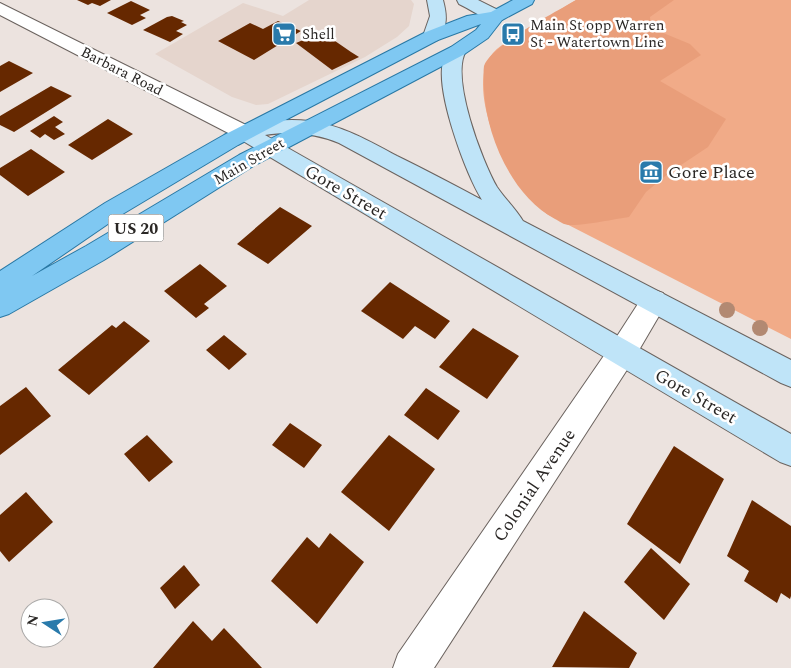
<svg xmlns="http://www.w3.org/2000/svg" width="791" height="668" font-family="Spectral,serif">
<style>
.built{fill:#e5d5cd}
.green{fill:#f1ab88}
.forest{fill:#e99e7a}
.building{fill:#662800}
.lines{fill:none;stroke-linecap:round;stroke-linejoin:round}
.street-casing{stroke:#6b635f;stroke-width:2}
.secondary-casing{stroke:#6b635f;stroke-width:2}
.primary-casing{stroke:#2978a4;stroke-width:2}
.street{fill:#fff;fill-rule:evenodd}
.secondary{fill:#bfe4f8;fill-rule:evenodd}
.primary{fill:#7fc8f2;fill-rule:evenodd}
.tree{fill:#b28972}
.labels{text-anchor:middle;stroke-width:5;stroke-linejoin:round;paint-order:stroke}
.far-poi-label{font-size:15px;fill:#2a2725;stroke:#fff;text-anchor:start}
.far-street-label{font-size:15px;fill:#2a2725;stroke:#fff}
.shield{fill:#fff;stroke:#6a6866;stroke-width:1}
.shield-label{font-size:16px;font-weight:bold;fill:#2a2725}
.poi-label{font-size:18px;fill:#2a2725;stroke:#fff;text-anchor:start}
.street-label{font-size:18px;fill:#2a2725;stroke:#fff}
</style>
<rect width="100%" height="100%" fill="#ece3df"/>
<path class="built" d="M309 0H411L414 4 409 26 397 37 365 57 268 104 256 105 232 97 155 54 243 3 283 16Z"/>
<path class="green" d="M576 0H791V339L547 214C535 204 524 194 516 181 498 154 467 82 493 53 500 45 512 39 521 34 539 22 558 11 576 0Z"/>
<path class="forest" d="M576 0H674L650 17 651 28 690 44 701 55 660 81 726 119 708 147 669 173 646 192 629 217C614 219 583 226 569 225 564 225 559 221 555 219 512 196 486 136 484 89 484 83 483 73 484 66 491 45 556 12 576 0Z"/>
<path class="building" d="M77 0H111L100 6 92 3 88 5Z
M131 1 150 10 140 15 146 18 132 25 107 13Z
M172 16 184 21 181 22 187 25 176 31 183 34 170 42 143 30 167 17Z
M278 21 301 31 254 60 218 41 250 23 263 29Z
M322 32 351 52 359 57 332 70 296 43Z
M9 61 33 73 0 92V66Z
M51 86 72 96 14 132 0 125V116Z
M54 116 63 122 55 127 65 134 54 140 45 134 40 138 30 131Z
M108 119 133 134 92 160 68 145Z
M31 149 65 172 28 196 0 175V168Z
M280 207 312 226 268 264 237 244Z
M200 264 227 286 204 304 209 308 196 318 164 291Z
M390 282 450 321 435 339 415 326 403 339 361 311Z
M124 321 150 341 89 395 58 370 112 325 116 328Z
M473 328 519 356 487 399 439 367Z
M224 335 247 354 229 370 206 350Z
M26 387 51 416 0 455V406Z
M426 388 460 411 438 440 404 415Z
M290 423 322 445 304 468 272 445Z
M147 435 173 462 149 482 124 454Z
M389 435 435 469 389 531 341 492Z
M674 446 724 479 680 564 627 524Z
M26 492 53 522 9 562 0 551V515Z
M752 500 791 526V596L790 599 781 593 777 603 744 581 749 571 727 556Z
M330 533 364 562 317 624 271 581 307 537 319 548Z
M651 548 690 584 664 620 624 582Z
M184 565 200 585 175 609 160 588Z
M584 611 637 653 629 668 552 667Z
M193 621 212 641 224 628 262 668H153Z"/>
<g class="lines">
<g class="street-casing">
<path id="street" d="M0 3 252 128 255 133 252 138 245 140 238 138 0 15Z
M654 290 663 293 667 301 663 309 632 362 434 668H393L398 654 612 344 645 293Z"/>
</g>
<g class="secondary-casing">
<path id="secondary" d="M427 0H443C447 15 448 26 438 40L432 41 426 40 423 36 430 16Z
M457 0H478L502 12 505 16 502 20C488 23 472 10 459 4Z
M457 46 463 47 466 51C450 77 482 161 497 187 505 199 516 209 523 221L791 360V387L781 383 339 143C315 133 291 131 265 135L791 434V466L780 462 238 138 235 133 238 128C261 122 285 118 309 121 342 125 369 141 397 156 426 170 454 185 482 200 465 172 439 100 442 68 443 60 446 54 451 47Z"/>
</g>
<g class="primary-casing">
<path id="primary" d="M513 0H534L532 4 502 20 488 38 463 55 255 165 104 260 9 314 0 317V271L105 203 224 135 426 32 467 16 491 12ZM481 24 476 30 451 47 239 155 86 246 32 276 121 215 238 145 438 40Z"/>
</g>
<use href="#street" class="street"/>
<use href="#secondary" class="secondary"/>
<use href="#primary" class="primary"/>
</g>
<g class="tree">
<circle cx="727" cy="310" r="8"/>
<circle cx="760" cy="328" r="8"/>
</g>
<defs>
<g id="supermarket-square" transform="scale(1.25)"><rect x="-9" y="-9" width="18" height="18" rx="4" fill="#297aab" stroke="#fff"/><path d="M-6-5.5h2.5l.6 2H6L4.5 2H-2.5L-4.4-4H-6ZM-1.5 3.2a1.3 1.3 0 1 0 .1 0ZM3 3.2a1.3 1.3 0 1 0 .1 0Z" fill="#fff"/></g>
<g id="bus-square" transform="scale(1.25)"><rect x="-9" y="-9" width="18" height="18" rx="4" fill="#297aab" stroke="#fff"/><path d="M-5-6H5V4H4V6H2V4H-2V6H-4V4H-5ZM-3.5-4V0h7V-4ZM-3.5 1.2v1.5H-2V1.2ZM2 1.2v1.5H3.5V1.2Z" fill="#fff"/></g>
<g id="museum-square" transform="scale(1.25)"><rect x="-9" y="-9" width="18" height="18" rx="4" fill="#297aab" stroke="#fff"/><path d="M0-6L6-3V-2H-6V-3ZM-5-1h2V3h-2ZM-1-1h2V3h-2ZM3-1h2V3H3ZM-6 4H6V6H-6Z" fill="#fff"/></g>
</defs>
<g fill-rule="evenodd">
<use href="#supermarket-square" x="284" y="34"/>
<use href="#bus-square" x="513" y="34"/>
<use href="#museum-square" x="651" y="172"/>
</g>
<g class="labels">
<g class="far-poi-label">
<text x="530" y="30">Main St opp Warren<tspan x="530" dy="17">St - Watertown Line</tspan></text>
<text x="302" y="39">Shell</text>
</g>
<g class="far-street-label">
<text transform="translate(122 71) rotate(27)" y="5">Barbara Road</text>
<text transform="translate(249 161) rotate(-30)" y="5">Main Street</text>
</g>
<rect class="shield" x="108.5" y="214.5" width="55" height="27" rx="4"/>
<g class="shield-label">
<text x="136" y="234">US 20</text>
</g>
<g class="poi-label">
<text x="668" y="178">Gore Place</text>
</g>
<g class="street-label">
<text transform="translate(346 192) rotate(30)" y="6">Gore Street</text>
<text transform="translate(696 396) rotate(30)" y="6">Gore Street</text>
<text transform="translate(534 485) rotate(-56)" y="6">Colonial Avenue</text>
</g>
</g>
<g transform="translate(45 623) rotate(282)"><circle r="24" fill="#ffffff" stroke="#aaa9a8"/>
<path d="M0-4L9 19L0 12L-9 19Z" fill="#297aab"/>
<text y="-8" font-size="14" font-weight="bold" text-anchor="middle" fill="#2a2725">N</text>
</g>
</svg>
